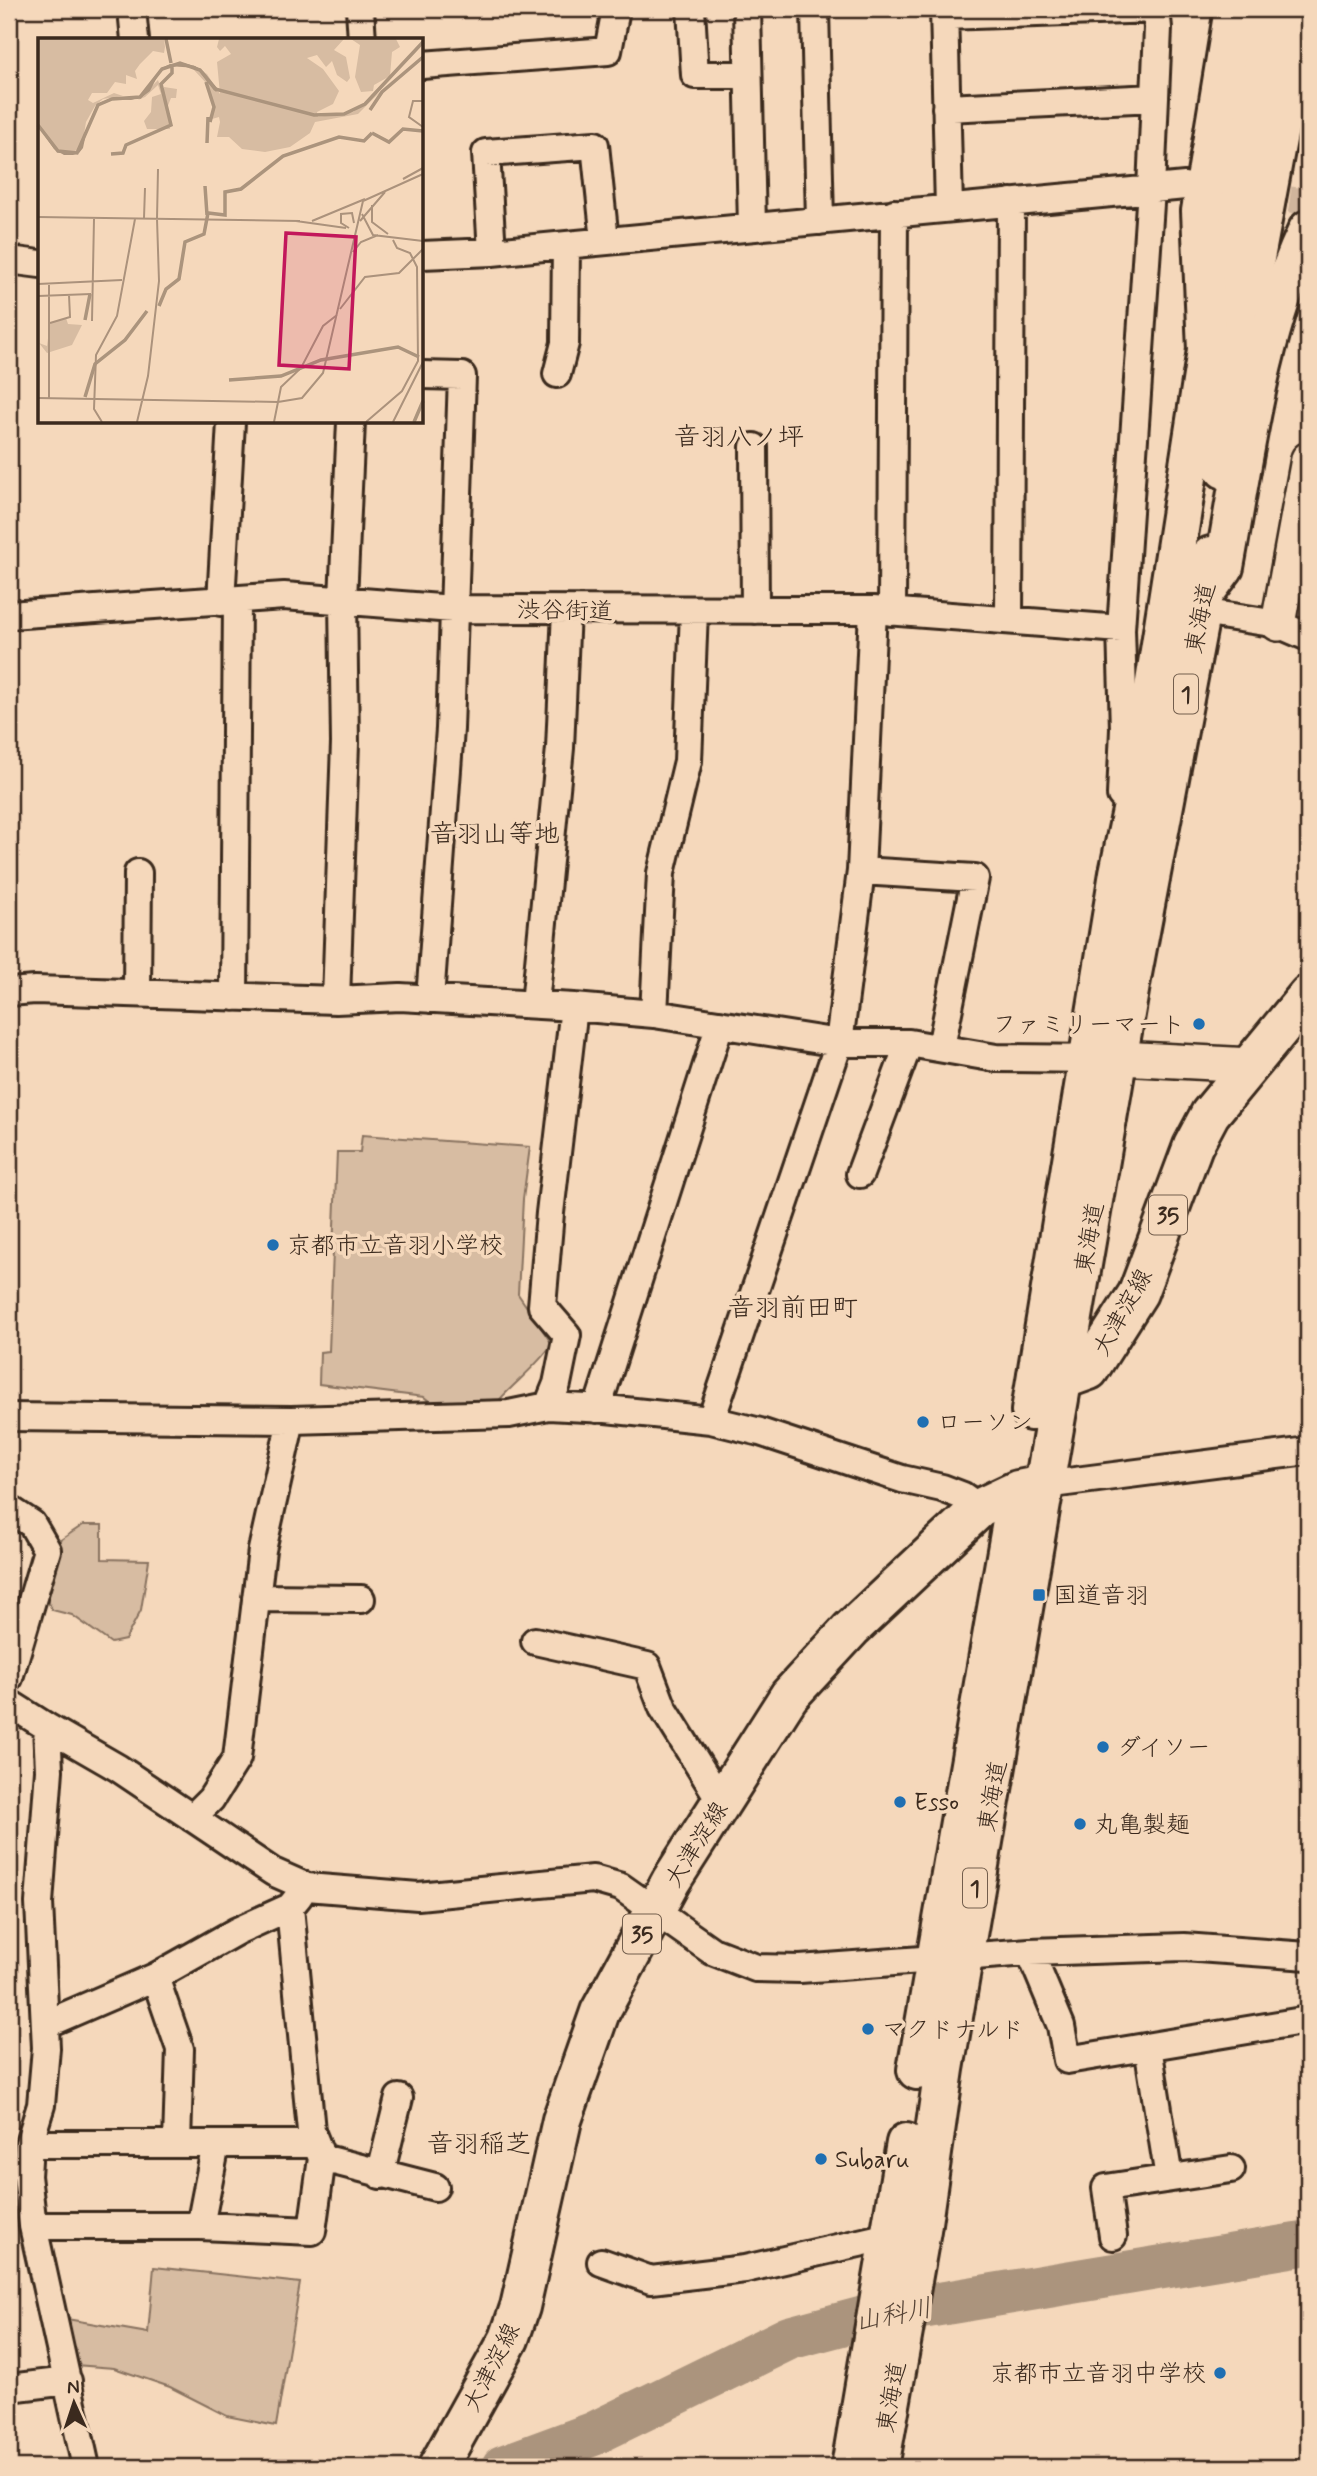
<svg xmlns="http://www.w3.org/2000/svg" width="1317" height="2476" font-family="Mynerve,'Klee One',sans-serif">
<style>
.green{fill:#d7bca2;stroke:#897360;stroke-width:2}
.lines{fill:none;stroke-linecap:round;stroke-linejoin:round}
.river{stroke:#ab947d;stroke-width:44}
.minor-tunnel{stroke:#d0b59c;stroke-width:26;stroke-dasharray:26 13;stroke-linecap:butt}
.minor-casing{stroke:#3b2a1e;stroke-width:32}
.tertiary-casing{stroke:#3b2a1e;stroke-width:38}
.primary-casing{stroke:#3b2a1e;stroke-width:44}
.trunk-casing{stroke:#3b2a1e;stroke-width:44}
.motorway-casing{stroke:#3b2a1e;stroke-width:44}
.minor{stroke:#f5d8bb;stroke-width:26}
.tertiary{stroke:#f5d8bb;stroke-width:33}
.primary{stroke:#f5d8bb;stroke-width:38}
.trunk{stroke:#f5d8bb;stroke-width:38}
.motorway{stroke:#f5d8bb;stroke-width:38}
.poi-dot{fill:#1f6fb2;stroke:#f5d8bb;stroke-width:2.5}
.labels{text-anchor:middle;stroke-width:7;stroke-linejoin:round;paint-order:stroke}
.shield{fill:#f5d8bb;stroke:#735e4d;stroke-width:2}
.shield-label{font-size:23px;font-weight:bold;fill:#3b2a1e}
.street-label{font-size:24px;fill:#3b2a1e;stroke:#f5d8bb}
.poi-label{font-size:24px;fill:#3b2a1e;stroke:#f5d8bb;text-anchor:start}
.neighbourhood-label{font-size:26px;fill:#3b2a1e;stroke:#f5d8bb}
.water-label{font-size:26px;font-style:italic;fill:#574436;stroke:#f5d8bb}
.inset-river{fill:none;stroke:#ab947d;stroke-width:3.5}
.inset-road{fill:none;stroke:#ab927c;stroke-width:2}
.view{fill:#c2185b;fill-opacity:0.15;stroke:#c2185b;stroke-width:3.5}
.inset-edge{fill:none;stroke:#3b2a1e;stroke-width:3.5}
</style>
<rect width="100%" height="100%" fill="#f5d8bb"/>
<filter id="ink" filterUnits="userSpaceOnUse"><feTurbulence type="fractalNoise" baseFrequency=".0143" numOctaves="2"/><feDisplacementMap in="SourceGraphic" scale="14" xChannelSelector="R" yChannelSelector="G"/><feConvolveMatrix kernelMatrix="1 2 1 2 8 2 1 2 1" color-interpolation-filters="sRGB"/></filter>
<g filter="url(#ink)">
<path class="green" d="M362 1135 530 1147 523 1199 518 1294 552 1344C536 1368 513 1383 494 1406L439 1409 424 1397 319 1384 320 1352 329 1351 337 1152H360Z
M83 1525H102V1559L149 1560 141 1610 125 1640 111 1643 72 1615 52 1610 45 1594 59 1541Z
M154 2267 300 2283 276 2426 227 2416 170 2387 114 2368 75 2365 67 2319 148 2333Z"/>
<g class="lines">
<path class="river" d="M503 2467 593 2434 789 2338 879 2314 1308 2243"/>
<path class="minor-tunnel" d="M1251 194 1308 202"/>
<g class="minor-casing">
<path id="minor" d="M132 9 135 40
M360 9 362 40
M691 9 695 75H748
M747 9 752 227
M815 9 820 221
M944 9 949 208
M944 16 1156 9
M422 65 608 51 616 9
M946 108 1155 98
M492 252 486 153 595 145 605 241
M422 255 492 252 1185 186
M9 260 40 264
M557 374 565 343 566 245
M422 375 462 376 450 729 430 999
M754 447 755 610
M221 602 231 422
M892 612 894 213
M1201 612 1278 624 1308 637
M9 615 284 596 453 609 873 610 1121 629
M1009 620 1011 202
M1121 795 1124 729 1121 629 1151 189 1158 28 1156 9
M861 871 975 878 941 1047
M9 992 35 990 336 1000 400 997 574 1007 654 1014 839 1043H909L996 1058 1105 1059
M137 993 138 873
M234 997 237 601
M336 1000 345 743 343 599 351 422
M535 1004 560 748 566 610
M654 1014 661 873 688 761 694 611
M860 1174 909 1043
M548 1406 557 1384 567 1335 542 1306 550 1213 574 1007
M597 1409 720 1024
M9 1417 291 1420 509 1414 548 1406 606 1409 711 1420 760 1432 902 1479 942 1488 963 1496 980 1508
M711 1420 839 1043 861 871 873 610
M1044 1485 1308 1451
M9 1509 32 1524 47 1550 9 1678
M256 1598 361 1599
M535 1641 647 1666 663 1708 722 1803
M9 1703 47 1727 49 1770 39 1903 46 2048 41 2105 29 2144 27 2176 33 2226 86 2467
M47 1727 118 1768 273 1872 307 1887 418 1896 593 1879 621 1887 712 1951 756 1968 800 1969 1030 1952 1184 1947 1308 1956
M192 1818 211 1799 237 1758 262 1550 291 1420
M1030 1952 1061 2026 1067 2060 1308 2020
M155 1977 180 2049 177 2142
M46 2024 155 1977 237 1931 290 1907 299 1896
M1148 2047 1169 2178
M29 2144H314
M322 2158 435 2187
M380 2175 399 2098
M33 2226H200L312 2231 322 2158 311 2131 290 1907
M200 2226 216 2144
M1113 2236 1106 2188 1231 2169
M601 2262 651 2280 745 2269 903 2233
M9 2388 68 2381"/>
</g>
<g class="tertiary-casing">
<path id="tertiary" d="M1278 624 1308 459
M1120 1058 1251 1065"/>
</g>
<g class="primary-casing">
<path id="primary" d="M1037 1376 1064 1379 1089 1370 1138 1293 1193 1146 1210 1114 1308 995
M438 2467 509 2339 520 2307 562 2120 600 2012 671 1881 789 1696 851 1629 980 1508 1018 1490 1044 1485"/>
</g>
<g class="trunk-casing">
<path id="trunk" d="M1224 469 1253 269 1301 9
M1031 1411 1119 873 1144 753 1207 350 1268 9
M917 2070 1012 1522
M851 2467 906 2143
M879 2467 921 2230 944 2069 1131 979 1211 556"/>
</g>
<g class="motorway-casing">
<path id="motorway" d="M1207 350 1201 211 1234 9
M1206 591 1224 567C1245 453 1258 335 1308 230"/>
</g>
<use href="#minor" class="minor"/>
<use href="#tertiary" class="tertiary"/>
<use href="#primary" class="primary"/>
<use href="#trunk" class="trunk"/>
<use href="#motorway" class="motorway"/>
</g>
</g>
<g class="poi-dot">
<circle cx="1199" cy="1024" r="7"/>
<circle cx="273" cy="1245" r="7"/>
<circle cx="923" cy="1422" r="7"/>
<rect x="1032" y="1588" width="14" height="14" rx="3.5"/>
<circle cx="1103" cy="1747" r="7"/>
<circle cx="900" cy="1802" r="7"/>
<circle cx="1080" cy="1824" r="7"/>
<circle cx="868" cy="2029" r="7"/>
<circle cx="821" cy="2159" r="7"/>
<circle cx="1220" cy="2373" r="7"/>
</g>
<g class="labels">
<g class="shield">
<rect x="1174" y="674.5" width="24" height="39" rx="5"/>
<rect x="1149" y="1195.5" width="38" height="39" rx="5"/>
<rect x="963" y="1868.5" width="24" height="39" rx="5"/>
<rect x="623" y="1914.5" width="38" height="39" rx="5"/>
</g>
<g class="shield-label">
<text x="1186" y="702">1</text>
<text x="1168" y="1223">35</text>
<text x="975" y="1896">1</text>
<text x="642" y="1942">35</text>
</g>
<g class="street-label">
<text transform="translate(565 610) rotate(1)" y="8">渋谷街道</text>
<text transform="translate(1200 618) rotate(-79)" y="8">東海道</text>
<text transform="translate(1089 1238) rotate(-80)" y="8">東海道</text>
<text transform="translate(1122 1312) rotate(-61)" y="8">大津淀線</text>
<text transform="translate(992 1796) rotate(-80)" y="8">東海道</text>
<text transform="translate(696 1844) rotate(-58)" y="8">大津淀線</text>
<text transform="translate(491 2367) rotate(-63)" y="8">大津淀線</text>
<text transform="translate(891 2397) rotate(-80)" y="8">東海道</text>
</g>
<g class="poi-label">
<text x="1185" y="1032" text-anchor="end">ファミリーマート</text>
<text x="287" y="1253">京都市立音羽小学校</text>
<text x="937" y="1430">ローソン</text>
<text x="1053" y="1603">国道音羽</text>
<text x="1117" y="1755">ダイソー</text>
<text x="914" y="1810">Esso</text>
<text x="1094" y="1832">丸亀製麺</text>
<text x="882" y="2037">マクドナルド</text>
<text x="835" y="2167">Subaru</text>
<text x="1206" y="2381" text-anchor="end">京都市立音羽中学校</text>
</g>
<g class="neighbourhood-label">
<text x="739" y="445">音羽八ノ坪</text>
<text x="495" y="842">音羽山等地</text>
<text x="793" y="1316">音羽前田町</text>
<text x="479" y="2152">音羽稲芝</text>
</g>
<g class="water-label">
<text transform="translate(893 2314) rotate(-11)" y="9">山科川</text>
</g>
</g>
<g transform="translate(38 38)">
<rect width="385" height="385" fill="#f5d8bb"/>
<path d="M0 1H126L127 9 126 15 115 13 102 26 97 33 99 41 88 37V46L77 44 69 55H54L50 62 55 65 76 55 85 58 65 61 57 68 48 84 44 108 33 116 20 112 0 85ZM181 1H306L296 12 308 19 312 40 309 44 299 37 294 23 288 29 279 17 269 20 285 31 301 53 295 66 279 74 280 79 315 74 343 53 320 76 277 84 272 95 252 109 227 114 204 111 191 99H179L182 84 181 79 174 81 176 70 170 47 155 31V27L169 36 182 56 179 24 193 16 187 8 182 13 179 9ZM313 1H358L362 9 354 14 352 38 336 47 335 53 323 54 317 39 322 7ZM120 42 126 60V49L139 51 138 60H133L129 70 132 91H109L106 83 113 74 114 59 123 56 120 47 107 59 100 62ZM28 280 30 286 44 287 34 307 9 315 1 305 9 308 12 285Z" fill="#d7bca2"/>
<path d="M145 25 157 28 165 33 180 51 178 54 159 30 130 28 121 35 112 53 104 59 93 62 76 61 61 67 49 91 45 110 41 115 35 117H26L16 111 0 88 21 113 38 115 59 66 76 59H102L124 30 132 26Z" fill="#ab947d"/>
<path class="inset-river" d="M128 1 133 25M168 44 176 69 172 84M332 72 344 54 385 19M0 87 20 113 39 115 60 67 74 61 102 59 124 31 142 25 162 32 177 51 276 77 306 76 327 66 385 4M334 95 351 104 365 91 385 93M169 105 170 79M73 116 85 115 88 107 133 87 123 46 134 35V28M167 148 169 177M121 268 128 251 141 241 147 204 166 196 170 175 187 177V154L203 151 245 118 301 99 326 103 334 95M47 282 52 256M191 342 243 338 283 322 360 309 381 319M47 359 57 326 87 302 109 273M376 384 385 363"/>
<path class="inset-road" d="M385 63H375L371 79 385 89M365 141 385 130M334 167V184L350 196M324 176 335 197 385 203M0 179 262 183M106 180 107 150M119 181 120 131M258 183 308 190M274 183 327 161M322 183 347 154M311 190 303 185V176L314 175 316 185M315 214 323 204 340 197M0 246 84 242M0 258 53 256M302 271 327 239 361 235 385 211M54 283 56 181M12 285 32 279 31 257M0 360 240 364 264 360 285 335 325 163 385 136M11 361V247M64 384 56 371 58 317 79 278 97 181M99 384 110 338 121 243 119 181M236 384 243 349 263 330 285 288 299 277M328 384 364 353 380 323 379 229 372 215 359 210 355 202M355 384 385 324"/>
<path class="view" d="M248 195 318 199 311 331 241 327Z"/>
<rect width="385" height="385" class="inset-edge"/>
</g>
<rect width="1317" height="2476" fill="none" stroke="#f5d8bb" stroke-width="35"/>
<rect x="18" y="18" width="1282" height="2441" fill="none" stroke="#3b2a1e" stroke-width="2.5" filter="url(#ink)"/>
<g transform="translate(74 2403) rotate(357)" stroke="#f5d8bb" stroke-width="5" paint-order="stroke">
<path d="M0-5L12 26L0 18L-12 26Z" fill="#3b2a1e"/>
<text y="-10" font-size="19" font-weight="bold" text-anchor="middle" fill="#3b2a1e">N</text>
</g>
</svg>
